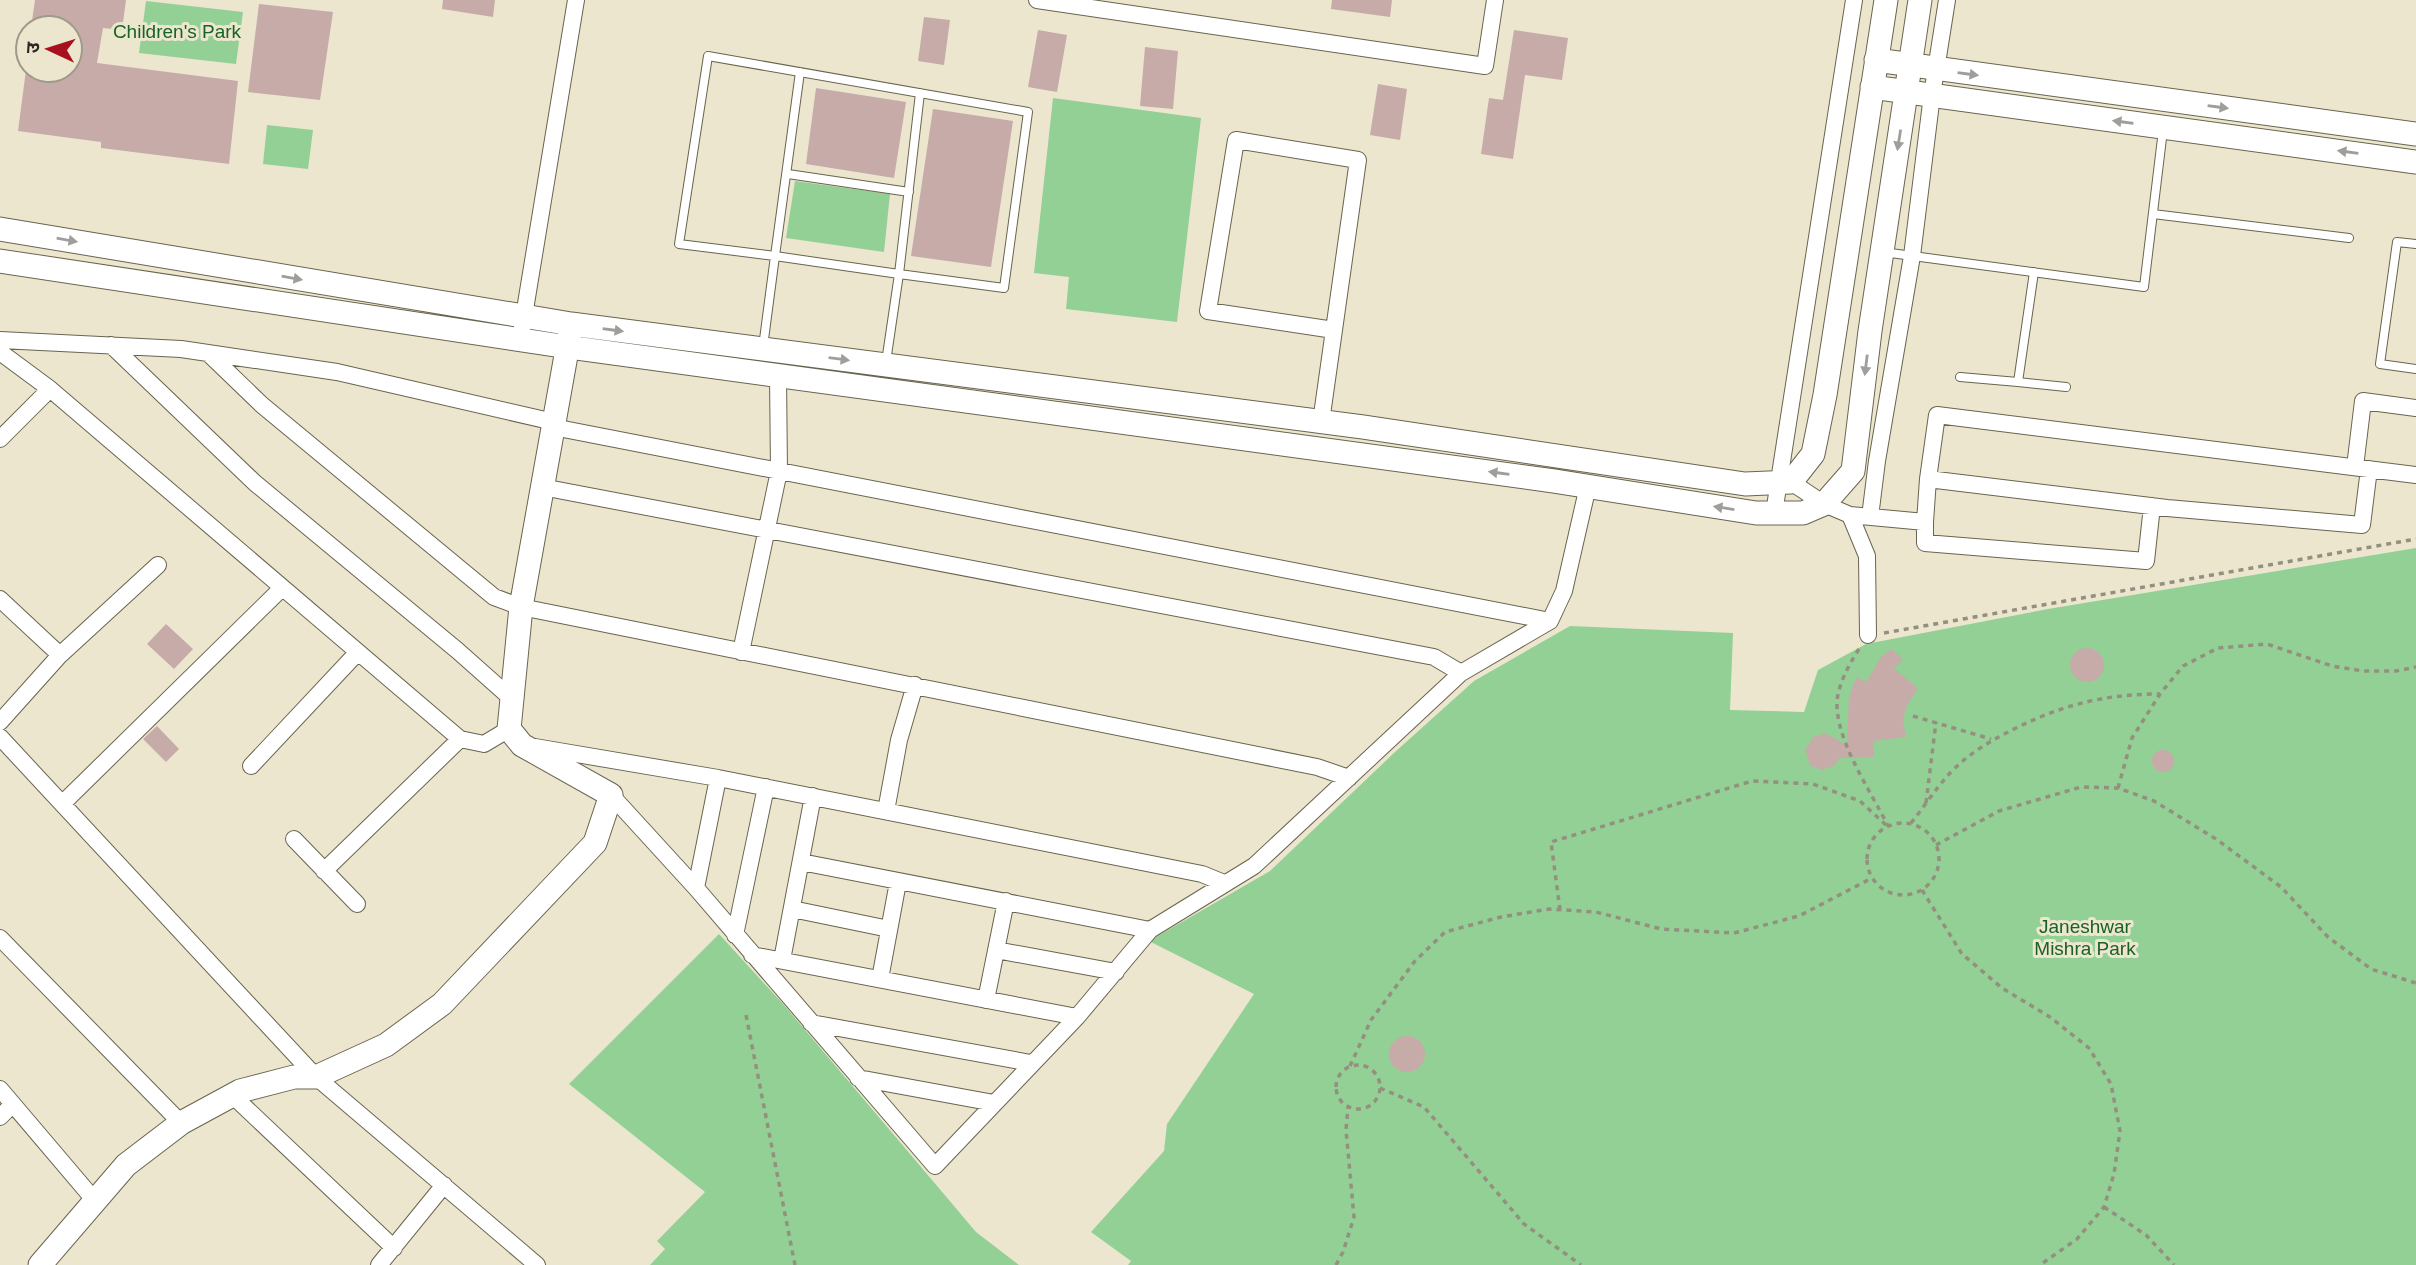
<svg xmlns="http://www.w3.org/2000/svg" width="2416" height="1265" font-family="Helvetica,'Noto Sans Devanagari',sans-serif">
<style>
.green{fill:#92d095}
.building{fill:#c6aba9}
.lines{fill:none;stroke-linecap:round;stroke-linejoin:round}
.lane-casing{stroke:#69644f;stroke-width:10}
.street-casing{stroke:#69644f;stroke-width:18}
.secondary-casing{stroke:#69644f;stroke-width:25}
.path{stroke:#94907f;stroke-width:3.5;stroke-dasharray:5 5;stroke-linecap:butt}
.lane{stroke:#fff;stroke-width:8}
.street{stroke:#fff;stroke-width:16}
.secondary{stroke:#fff;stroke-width:23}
.oneway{fill:#a09e9b}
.labels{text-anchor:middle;stroke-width:6;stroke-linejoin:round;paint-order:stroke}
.park-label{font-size:19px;fill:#176325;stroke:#ece6cf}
</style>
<rect width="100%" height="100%" fill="#ece6cf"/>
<path class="green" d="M146 1 243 12 236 64 139 53Z
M1053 98 1201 118 1177 322 1066 309 1069 277 1034 273Z
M267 125 313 130 308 169 263 164Z
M795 181 890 194 884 252 786 238Z
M2416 548V1265H1128L1131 1261 1091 1232 1164 1151 1167 1124 1254 994 1149 941 1270 871 1395 752 1474 681 1570 626 1733 633 1730 710 1804 712 1818 670 1866 644 2048 609Z
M719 934 784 1005 976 1232 1019 1265H650L665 1249 657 1241 705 1192 569 1084Z"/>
<path class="building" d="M35 0H126L122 30 103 28 97 63 238 81 229 164 101 148V142L18 131 26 70H70V28H31Z
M443 0H495L493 17 442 9Z
M1332 0H1392L1390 17 1331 9Z
M259 4 333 12 320 100 248 92Z
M924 17 950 20 944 65 918 61Z
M1038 30 1067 35 1057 92 1028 87Z
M1514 30 1568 38 1562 80 1525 75 1513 159 1481 154 1489 98 1503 100Z
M1145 47 1178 51 1173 109 1140 106Z
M1378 84 1407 89 1400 140 1370 135Z
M816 88 906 102 894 178 806 164Z
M933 109 1013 121 991 267 911 256Z
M166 624 193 649 174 669 147 644Z
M2070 665a17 17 0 1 1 34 0a17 17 0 1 1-34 0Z
M1891 649 1903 659 1894 669 1918 688 1906 707 1903 722 1906 737 1873 741 1874 757 1839 758 1835 765 1822 770 1810 765 1805 750 1813 737 1825 733 1847 745 1849 697 1853 685 1857 677 1866 682 1881 657Z
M157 726 179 749 166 762 143 739Z
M2152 761a11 11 0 1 1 22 0a11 11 0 1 1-22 0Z
M1389 1054a18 18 0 1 1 36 0a18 18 0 1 1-36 0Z"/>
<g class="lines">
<g class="lane-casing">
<path id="lane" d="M800 72 775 256 899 274 920 93
M788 174 909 192
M2153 214 2349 238
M2416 244 2397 242 2380 364 2416 369
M1883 252 2144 287 2163 130
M2034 272 2018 382 2066 387
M763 347 775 256 679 244 708 56 1028 112 1004 288 899 274 886 362
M1960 377 2018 382"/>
</g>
<g class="street-casing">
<path id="street" d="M1037 0 1485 66 1495 0
M0 340 181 349 337 372 554 422
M520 340 576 0
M111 345 255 483 458 651 512 699
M0 352 50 389 460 739
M208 353 262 405 494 597 521 607 1317 767 1349 778
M1321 422 1358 160 1236 140 1208 311 1334 330
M553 427 1550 621
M0 439 50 389
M2355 467 2363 401 2416 408
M1928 479 2167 508 2362 525 2369 469
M1791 482 1824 504 1850 515 1867 556 1868 635
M542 487 1434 657 1461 673
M1774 513 1854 0
M1850 515 1925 522 1928 479 1937 415 2416 475
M1870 517 1877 461 1912 256 1932 95 1947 0
M1925 522V543L2146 561 2152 506
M0 599 60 655
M741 652 779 471 778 376
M0 722 60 655 158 565
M0 737 316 1077 537 1265
M535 747 718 778 1202 874 1224 883
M251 766 358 652
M611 795 696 888 935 1166 1077 1017 1150 930 1254 866 1461 673 1550 621 1564 591 1588 486
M62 804 282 588
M886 811 899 740 915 685
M294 839 357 904
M801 862 1150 930
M324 871 460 739 484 744 509 729
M696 888 718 778
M792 909 889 929
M735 935 766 787
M0 938 181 1123
M996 950 1116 972
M752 955 1077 1017
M782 960 813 796
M880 979 898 882
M986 1000 1006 901
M811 1023 1031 1063
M858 1078 994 1103
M0 1089 96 1202
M232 1095 394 1248
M0 1117 13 1104
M379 1265 444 1185"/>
</g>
<g class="secondary-casing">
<path id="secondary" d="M1876 60 2416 134
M1872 87 2416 162
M0 229 571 324 1363 427 1745 484 1791 482 1813 454 1825 395 1886 0
M0 261 568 347 1554 481 1756 513H1803L1824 504 1853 471 1870 331 1920 0
M40 1265 126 1165 181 1123 240 1091 294 1077H316L386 1045 442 1004 595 843 611 795 522 745 509 729 521 607 570 333"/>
</g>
<path class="path" d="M1884 633 2416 539
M1859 649C1850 663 1842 677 1838 694 1830 733 1871 791 1888 826
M1913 716 1991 739
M2118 788 2132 738 2160 694 2183 666 2218 648 2267 644 2332 666 2363 671H2396L2416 667
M1926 803 1936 722
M1911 823C1924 807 1936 788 1950 773 1969 753 1992 740 2016 728 2065 704 2106 694 2160 694
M1867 859a36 36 0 1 1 72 0a36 36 0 1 1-72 0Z
M1936 845 1999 811 2081 787 2118 788 2154 801 2216 839 2281 887 2328 937 2371 969 2416 983
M1922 890 1962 954 2002 988 2050 1017 2089 1048 2111 1084 2120 1131 2114 1174 2104 1207 2077 1239 2040 1265
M1560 910 1551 842 1752 781 1813 784 1860 801 1886 825
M746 1015 795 1265
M1336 1087a22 22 0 1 1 44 0a22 22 0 1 1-44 0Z
M1350 1066 1371 1020 1415 961 1445 932 1501 917 1549 909 1596 912 1661 929 1734 933 1799 916 1872 878
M1380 1088 1424 1107 1524 1224 1581 1265
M2104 1207 2146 1235 2174 1265
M1336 1265 1343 1252 1354 1217 1346 1130 1348 1107"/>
<use href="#lane" class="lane"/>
<use href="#street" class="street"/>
<use href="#secondary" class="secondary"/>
</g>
<defs><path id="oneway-solid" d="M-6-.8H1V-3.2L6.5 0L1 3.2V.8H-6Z" transform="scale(1.75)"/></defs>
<g class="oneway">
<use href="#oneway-solid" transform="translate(1968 74) rotate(8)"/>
<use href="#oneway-solid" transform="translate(2218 107) rotate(8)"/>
<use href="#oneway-solid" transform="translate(2123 122) rotate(-172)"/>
<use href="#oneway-solid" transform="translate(1899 140) rotate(99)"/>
<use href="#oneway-solid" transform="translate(2348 152) rotate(-172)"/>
<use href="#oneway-solid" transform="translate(67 240) rotate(10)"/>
<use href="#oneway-solid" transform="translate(292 278) rotate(10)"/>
<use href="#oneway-solid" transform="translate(613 330) rotate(8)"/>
<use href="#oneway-solid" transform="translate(839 359) rotate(7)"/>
<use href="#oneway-solid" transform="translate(1866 365) rotate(97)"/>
<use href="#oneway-solid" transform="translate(1499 473) rotate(-172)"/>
<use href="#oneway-solid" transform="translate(1724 508) rotate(-171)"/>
</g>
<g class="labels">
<g class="park-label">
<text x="177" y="38">Children's Park</text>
<text x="2085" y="933">Janeshwar<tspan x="2085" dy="22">Mishra Park</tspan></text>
</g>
</g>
<g transform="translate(49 49) rotate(274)"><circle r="33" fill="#ece6cf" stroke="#9f9a89" stroke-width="2"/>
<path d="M0-5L12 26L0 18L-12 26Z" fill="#a7111d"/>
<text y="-10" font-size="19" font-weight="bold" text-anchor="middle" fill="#2b2820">उ</text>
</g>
</svg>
